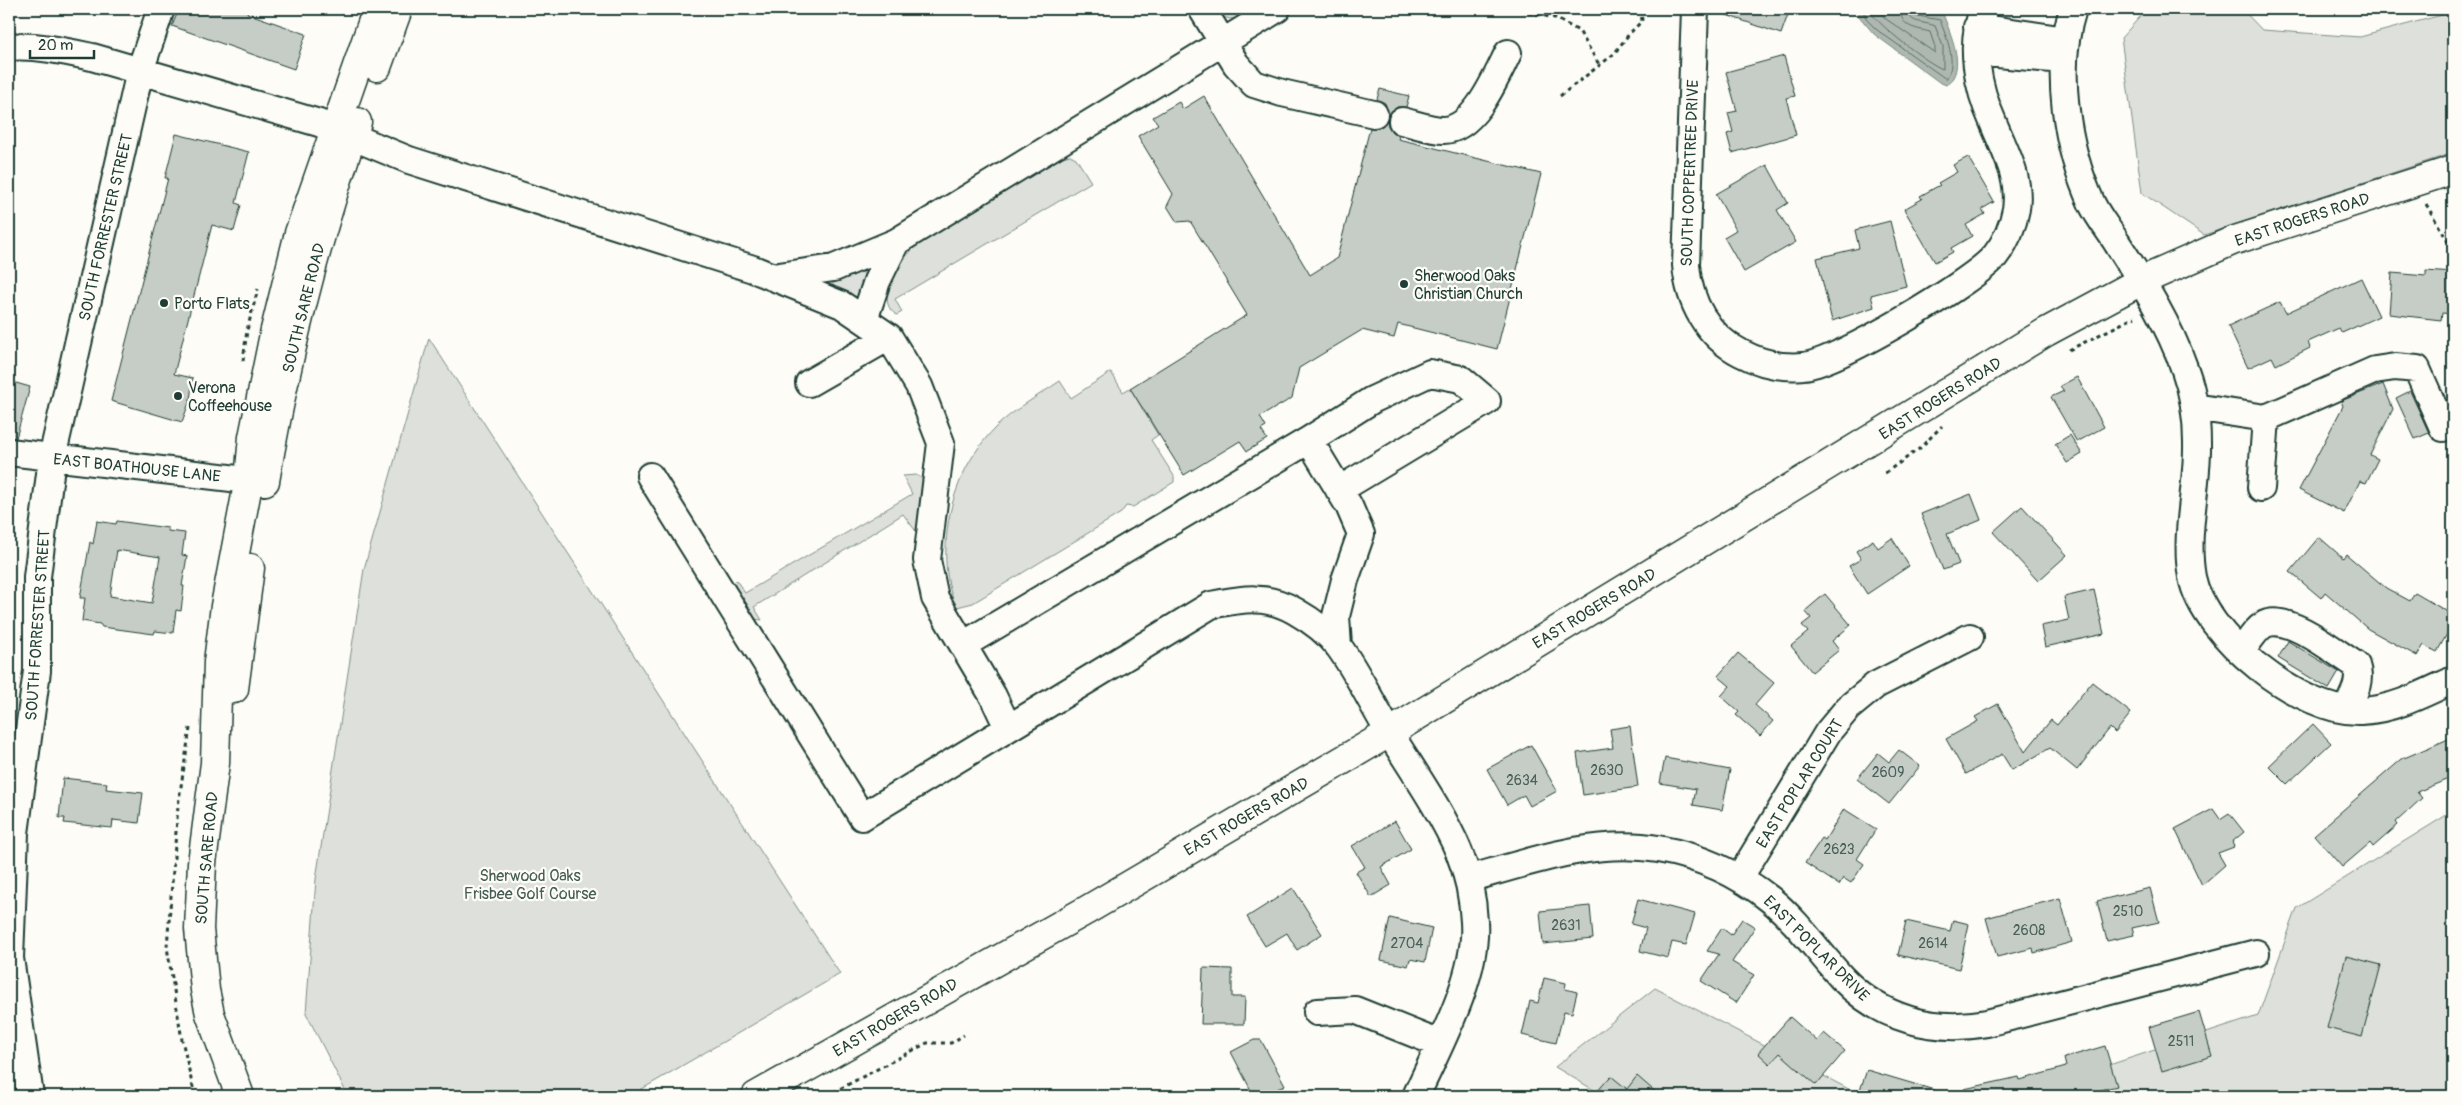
<svg xmlns="http://www.w3.org/2000/svg" width="2462" height="1105" font-family="Pangolin,sans-serif">
<style>
.green{fill:#dde0db;stroke:#7e8e88}
.water{fill:#aeb8b1;stroke:#75877f}
.lines{fill:none;stroke-linecap:round;stroke-linejoin:round}
.shore{stroke:#586e66;stroke-width:1}
.building{fill:#c6cdc7;stroke:#1f3d34;fill-rule:evenodd}
.minor-casing{stroke:#1f3d34;stroke-width:30}
.major-casing{stroke:#1f3d34;stroke-width:31}
.path{stroke:#1f3d34;stroke-width:3;stroke-dasharray:4 4;stroke-linecap:butt}
.minor{stroke:#fdfcf7;stroke-width:26}
.major{stroke:#fdfcf7;stroke-width:28}
.poi-dot{fill:#1f3d34;stroke:#fdfcf7;stroke-width:2}
.labels{text-anchor:middle;stroke-width:4.5;stroke-linejoin:round;paint-order:stroke}
.number-label{font-size:14px;fill:#496159}
.street-label{font-size:16px;fill:#1f3d34;stroke:#fdfcf7}
.poi-label{font-size:16px;fill:#1f3d34;stroke:#fdfcf7;text-anchor:start}
.park-label{font-size:16px;fill:#455e55;stroke:#fdfcf7}
</style>
<rect width="100%" height="100%" fill="#fdfcf7"/>
<filter id="ink" filterUnits="userSpaceOnUse"><feTurbulence type="fractalNoise" baseFrequency=".02" numOctaves="2"/><feDisplacementMap in="SourceGraphic" scale="10" xChannelSelector="R" yChannelSelector="G"/><feConvolveMatrix kernelMatrix="1 2 1 2 8 2 1 2 1" color-interpolation-filters="sRGB"/></filter>
<g filter="url(#ink)">
<path class="green" d="M1216 9H1236L1238 12 1237 19C1226 19 1221 18 1216 9Z
M2147 9H2242L2262 30 2360 37 2453 12V153L2204 235 2142 193 2121 38Z
M1070 155 1076 158 1091 182 895 299 902 312 897 315C871 301 903 257 917 245L1063 157Z
M861 272 864 273 861 297 857 299 833 286V281Z
M429 338 840 974 630 1096H348L306 1013 316 879 364 569Z
M1111 372 1123 392 1130 388 1158 435 1151 440 1174 476V482L1133 507 1126 506 1121 513 973 603 957 607C947 590 945 565 946 545 948 501 964 460 995 428 1013 410 1038 396 1060 381L1071 398Z
M916 475 922 478 923 484 918 534 903 514 754 607 762 620 754 619 734 586 736 580 745 593 912 494 903 476Z
M2453 811V1096H2015L2258 1016 2297 908Z
M1655 988 1862 1096H1604L1555 1067Z"/>
<path class="water" d="M1858 9H1904L1943 14C1950 33 1968 70 1946 85L1939 82 1874 34 1858 15Z"/>
<g class="lines">
<path class="shore" d="M1862 9 1867 20 1877 30 1946 79C1958 62 1946 37 1940 20L1918 16 1914 9
M1869 9C1871 20 1931 66 1943 69V46L1935 26C1924 21 1909 25 1907 9
M1876 9 1886 19 1935 53V47L1930 32C1915 28 1901 28 1900 9"/>
</g>
<path class="building" d="M179 9H249L247 13 306 34 294 69 172 26Z
M1716 9H1790L1781 34 1715 11Z
M1784 56 1795 96 1786 98 1796 135 1732 153 1727 134 1733 132 1728 113 1737 111 1726 72Z
M1380 89 1409 96 1406 107H1397L1389 115 1385 103 1377 99Z
M1204 96 1310 275 1337 258 1370 128H1379L1387 120 1388 126 1392 132 1399 136 1398 139 1541 174 1497 349 1398 324 1394 338 1362 330 1299 368 1292 398 1260 417 1266 427 1261 430 1267 439 1247 451 1240 441 1184 475 1130 388 1247 315 1190 221 1177 222 1167 206 1173 194 1138 136 1158 124 1153 117 1179 102 1183 109Z
M176 134 249 152 236 203 241 205 234 231 212 225 174 374 193 378 190 400 182 422 111 401 168 178H165Z
M1968 157 1994 202 1982 209 1985 214 1966 225 1972 236 1951 248 1953 252 1935 262 1904 209 1922 199 1920 196 1940 185 1938 183 1957 172 1953 165Z
M1767 165 1788 203 1777 210 1796 242 1744 272 1724 237 1736 230 1716 194Z
M1890 221 1906 286 1871 295 1874 307 1832 321 1817 258 1859 248 1855 230Z
M2426 271 2453 273V314L2442 313 2441 320 2389 314 2392 273 2426 276Z
M2361 278 2379 316 2342 333 2339 328 2308 342 2310 348 2276 365 2272 357 2248 368 2228 326 2280 302 2286 313Z
M2077 377 2104 427 2077 442 2051 397 2064 391 2060 386Z
M9 381 30 387 16 438 9 437Z
M2383 384 2393 409 2370 455 2378 459 2366 483 2360 481 2344 513 2299 490 2343 406 2341 401Z
M2410 391 2429 433 2415 439 2396 398Z
M2070 435 2082 454 2067 463 2055 444Z
M1971 494 1981 520 1947 534 1959 564 1943 570 1921 514Z
M2022 506 2067 555 2038 581 1993 532Z
M97 521 116 524 117 521 168 528V531L185 533 182 555 187 556 182 586H184L181 611 176 610 173 633 155 631 154 634 102 627 100 624 82 621 85 598H80L90 542 93 544ZM117 550 160 557 152 603 110 596Z
M2319 537 2343 558 2346 554 2386 588 2410 601 2415 593 2453 615V623L2437 652 2424 645 2417 656 2368 629 2325 592 2321 598 2290 572Z
M1892 538 1909 566 1867 594 1849 566 1861 559 1856 551 1873 540 1878 548Z
M2094 590 2104 634 2045 647 2041 626 2069 620 2064 597Z
M1825 594 1851 625 1832 641 1839 650 1812 672 1791 646 1808 632 1802 625 1811 618 1805 611Z
M2288 641 2339 672 2329 689 2278 658Z
M1738 653 1774 683 1755 705 1773 721 1760 736 1736 715 1739 712 1721 696 1730 686 1718 676Z
M2092 682 2131 713 2115 733 2110 728 2077 770 2050 748 2012 770 2002 754 1966 774 1946 739 1978 721 1975 717 1998 704 2025 752 2051 720 2057 725Z
M2313 724 2331 743 2287 784 2269 766Z
M1630 726 1638 787 1583 795 1577 753 1613 748 1610 729Z
M2453 737V777L2417 792 2422 798 2396 822 2398 825 2373 847 2370 843 2342 867 2314 835 2402 759Z
M1531 745 1557 791 1530 806 1524 795 1507 805 1487 769Z
M1899 750 1920 766 1889 804 1857 779 1878 753 1889 762Z
M1665 758 1730 770 1722 810 1693 805 1696 789 1660 783Z
M63 778 107 783 106 789 143 793 139 823 113 820 112 828 64 823 65 818H59Z
M1844 809 1876 829 1857 859 1864 864 1851 883 1843 878 1839 885 1805 863 1822 838 1825 840Z
M2213 809 2220 819 2229 813 2244 832 2232 842 2234 847 2218 853 2225 865 2202 885 2175 829Z
M1395 821 1411 849 1381 867 1391 885 1371 897 1356 872 1365 867 1352 846Z
M1293 888 1322 934 1297 950 1287 933 1265 946 1247 917Z
M2150 888 2159 922 2132 928 2134 935 2107 941 2097 901Z
M2060 898 2072 942 2034 953 2033 948 1997 957 1986 918Z
M1638 899 1695 914 1686 945 1672 942 1668 958 1640 951 1646 928 1631 924Z
M1590 906 1593 939 1543 944 1540 911Z
M1390 918 1432 928 1425 962 1410 959 1408 966 1381 960Z
M1742 919 1755 927 1732 962 1754 975 1736 1003 1701 981 1719 954 1707 951 1722 928 1731 935Z
M1953 920 1969 924 1959 969 1898 955 1906 921 1950 931Z
M2346 956 2381 965 2362 1037 2327 1028Z
M1203 968 1232 969V997H1245L1244 1024H1201Z
M1544 978 1566 983 1565 989 1577 992 1572 1013 1564 1011 1556 1043 1522 1035 1530 1001 1538 1003Z
M2199 1012 2212 1056 2162 1071 2149 1027Z
M1790 1017 1817 1041 1824 1033 1845 1051 1816 1085 1780 1053 1770 1064 1758 1053Z
M1254 1040H1261L1285 1085 1264 1096H1254L1231 1052Z
M2105 1046 2117 1086 2093 1092 2094 1096H1965L1964 1089 2019 1077 2020 1080 2066 1067 2064 1058Z
M1867 1070 1941 1092 1940 1096H1858Z
M1611 1076 1627 1089 1637 1076 1660 1096H1593Z"/>
<g class="lines">
<g class="minor-casing">
<path id="minor" d="M1202 9 1236 64 1254 84 1282 93 1374 114
M1695 9 1686 265C1689 302 1707 336 1741 353 1760 363 1782 368 1803 366 1836 364 1973 282 1995 256 2006 242 2013 226 2016 209 2021 177 2004 150 1993 122 1978 89 1968 43 1984 9
M2073 9C2054 68 2066 148 2092 204 2099 218 2109 230 2117 243 2143 283 2169 324 2185 370 2193 392 2197 419 2197 443 2198 488 2184 533 2192 577 2203 636 2302 714 2361 711 2393 710 2425 693 2453 680
M1977 27 2066 40
M9 47C37 45 64 51 92 57L319 123 409 160 753 269 842 305 889 337 919 386 941 443 927 560 935 598 993 696 1008 728
M1976 52 2063 60
M1402 121C1415 124 1431 130 1444 130 1475 129 1496 77 1508 53
M772 277 834 268 896 242 1277 9
M864 320 877 281 896 242
M809 383 889 337
M2194 407 2266 418 2375 370 2395 367 2417 369 2443 428
M1309 440 1349 506 1361 534 1345 580 1336 616 1338 646
M9 452 264 482
M650 476 862 817 1211 605C1242 599 1267 594 1295 611 1311 620 1328 633 1339 647 1358 673 1372 704 1389 732 1413 771 1441 810 1459 852 1468 874 1473 899 1474 922 1478 976 1438 1047 1416 1096
M2261 488 2266 418
M963 645 1309 440 1372 400 1430 373 1461 379 1487 401 1339 490
M2241 652C2248 643 2257 626 2268 623 2293 617 2335 652 2356 665 2362 682 2353 695 2346 710
M1740 877 1828 732 1848 708 1876 685 1970 637
M1468 879C1529 862 1595 838 1658 849 1699 856 1739 874 1771 900 1798 922 1818 952 1842 978 1881 1019 1933 1033 1987 1023L2256 953
M1317 1012 1355 1010 1440 1044
M30 1096 10 958 15 833 37 671V577L52 458 140 71 161 9"/>
</g>
<g class="major-casing">
<path id="major" d="M377 67 398 9
M265 481C286 359 316 238 357 122
M234 689 250 568
M240 1096 210 1014 205 990 199 929 202 863 215 763 218 662 225 606 249 479 253 437 274 334 299 233 377 9
M756 1096 1087 910 1389 733 2046 332 2141 281 2232 241 2453 170"/>
</g>
<path class="path" d="M1522 9 1525 12 1555 18 1579 31 1600 66
M1560 96 1614 54 1629 34 1642 21 1641 9
M2426 204 2453 250
M2069 350 2135 317
M243 361 247 330 258 289
M1885 473 1919 449 1942 426
M190 728 178 806 167 947 182 1040 195 1096
M826 1096 927 1043H951L964 1035"/>
<use href="#minor" class="minor"/>
<use href="#major" class="major"/>
</g>
</g>
<g class="poi-dot">
<circle cx="1404" cy="284" r="5"/>
<circle cx="164" cy="303" r="5"/>
<circle cx="178" cy="396" r="5"/>
</g>
<g class="labels">
<g class="number-label">
<text x="1607" y="775">2630</text>
<text x="1888" y="777">2609</text>
<text x="1522" y="785">2634</text>
<text x="1839" y="854">2623</text>
<text x="2128" y="916">2510</text>
<text x="1566" y="930">2631</text>
<text x="2029" y="935">2608</text>
<text x="1407" y="948">2704</text>
<text x="1933" y="948">2614</text>
<text x="2181" y="1046">2511</text>
</g>
<g class="street-label">
<text transform="translate(1689 173) rotate(-88)" y="6">SOUTH COPPERTREE DRIVE</text>
<text transform="translate(2302 219) rotate(-18)" y="6">EAST ROGERS ROAD</text>
<text transform="translate(105 227) rotate(-77)" y="6">SOUTH FORRESTER STREET</text>
<text transform="translate(303 308) rotate(-76)" y="6">SOUTH SARE ROAD</text>
<text transform="translate(1940 398) rotate(-32)" y="6">EAST ROGERS ROAD</text>
<text transform="translate(137 467) rotate(6)" y="6">EAST BOATHOUSE LANE</text>
<text transform="translate(1594 608) rotate(-31)" y="6">EAST ROGERS ROAD</text>
<text transform="translate(37 625) rotate(-86)" y="6">SOUTH FORRESTER STREET</text>
<text transform="translate(1799 783) rotate(-58)" y="6">EAST POPLAR COURT</text>
<text transform="translate(1246 816) rotate(-30)" y="6">EAST ROGERS ROAD</text>
<text transform="translate(206 858) rotate(-85)" y="6">SOUTH SARE ROAD</text>
<text transform="translate(1817 948) rotate(45)" y="6">EAST POPLAR DRIVE</text>
<text transform="translate(895 1017) rotate(-30)" y="6">EAST ROGERS ROAD</text>
</g>
<g class="poi-label">
<text x="1414" y="281">Sherwood Oaks<tspan x="1414" dy="18">Christian Church</tspan></text>
<text x="174" y="309">Porto Flats</text>
<text x="188" y="393">Verona<tspan x="188" dy="18">Coffeehouse</tspan></text>
</g>
<g class="park-label">
<text x="530" y="881">Sherwood Oaks<tspan x="530" dy="18">Frisbee Golf Course</tspan></text>
</g>
</g>
<rect width="2462" height="1105" fill="none" stroke="#fdfcf7" stroke-width="30"/>
<rect x="15" y="15" width="2432" height="1075" fill="none" stroke="#1f3d34" stroke-width="2" filter="url(#ink)"/>
<path d="M30 50v8h64v-8" fill="none" stroke="#1f3d34" stroke-width="2.5"/>
<text x="38" y="50" font-size="15" fill="#1f3d34" stroke="#fdfcf7" stroke-width="4" paint-order="stroke">20 m</text>
</svg>
